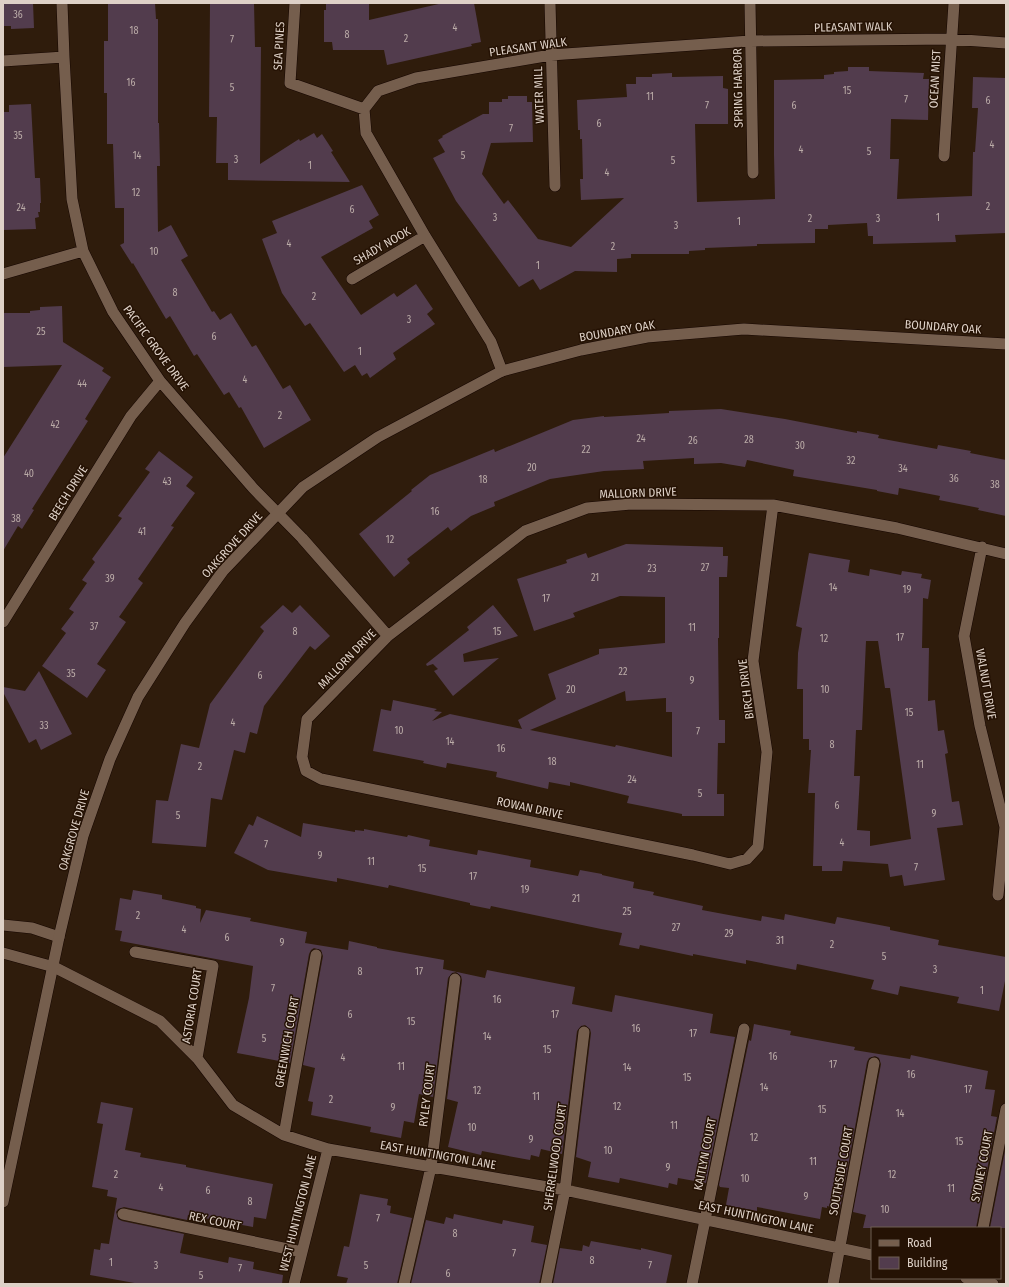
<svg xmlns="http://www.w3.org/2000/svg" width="1009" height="1287" font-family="'Fira Sans Condensed',sans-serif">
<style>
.building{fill:#523c4d;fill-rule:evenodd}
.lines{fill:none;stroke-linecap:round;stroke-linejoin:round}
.service-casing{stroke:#160600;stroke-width:12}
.minor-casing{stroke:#160600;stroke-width:12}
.tertiary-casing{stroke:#160600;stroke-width:12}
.service{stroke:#755e4d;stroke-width:11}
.minor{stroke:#755e4d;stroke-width:11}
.tertiary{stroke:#755e4d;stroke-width:11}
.labels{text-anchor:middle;stroke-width:3;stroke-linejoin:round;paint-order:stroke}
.number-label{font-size:10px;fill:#bbaca8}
.street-label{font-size:12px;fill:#ded1c7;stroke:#251204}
</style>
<rect width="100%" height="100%" fill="#2f1c0c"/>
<path class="building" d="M3 3H33L34 28 11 29V26H3Z
M108 3H155L156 19H158V123H159L160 166H157L158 232 171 225 188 256 181 260 212 312 214 311 220 320 231 313 252 347 256 345 283 389 290 385 311 420 264 448 241 407 239 408 229 392 224 395 197 354 194 356 170 316 166 319 133 263 132 264 120 245 124 243V208H115L113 144H107V93H104V41H108Z
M210 3H254L255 47H261L260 164 299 139 300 141 314 133 317 138 322 134 333 151 331 152 350 182 228 180V163H216L217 117H209Z
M326 3H369V20L443 3H474L481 42 471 44 472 46 387 65 384 50H333L332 42H324V10H326Z
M848 67H869V71L924 73 923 79H929L928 120 891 119 890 159H899L897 199 972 196 973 152H975L978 108H972L973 77 1006 78V233L955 235 956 242 873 244V236H868L867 223 828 225V229H815V243L757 244V246L705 248V250L689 251V254H631V258L617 259V272L575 271 540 290 533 279 519 287 456 201 433 158 445 152 438 140 443 137 442 136 483 114H489V102H502V99H508V96H527V102H532L533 142 491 143 482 174 504 204 508 200 538 239 571 247 624 198 581 200 580 179H583L582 139H580V130H578L577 100 627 97 626 84H636V77H652V74L672 73V77L723 76V88L728 89V124H695L697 202 775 199 774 155V80L824 79V75L834 74V72L848 71Z
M31 104 35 178H40L41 203H40V212H38L39 217 35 218 36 229 3 230V112H9V105Z
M362 185 379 215 369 221 373 228 321 257 361 315 394 293 397 297 416 284 433 309 427 314 435 324 393 353 396 359 370 378 367 373 362 376 355 365 344 372 310 323 305 326 282 293 262 239 277 233 272 221Z
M62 306 63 342 104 368 102 371 111 377 85 419 88 421 32 509 34 510 22 529 18 526 3 551V458L62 365 3 367V313H30V311L40 310V307Z
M721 409 785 419 857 433V431L879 435 878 438 937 449 938 445 971 451 970 453 1006 460V516L978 510 979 508 939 500 940 496 899 488 898 495 877 491V490L793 476 794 470 747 460 745 467 721 463 694 464V458L643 461 644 469 604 471 550 479 494 502 495 506 471 516 451 531 448 527 407 559 410 563 394 577 359 534 412 491 411 490 430 475 494 449 495 452 573 420 604 416V417L669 413V411Z
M159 451 193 477 186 486 195 493 171 526 174 527 138 579 143 583 119 617 126 622 97 664 106 670 87 698 42 666 66 633 61 629 74 612 69 609 87 583 82 580 95 562 92 559 122 518 118 516 150 472 145 469Z
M626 544 723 547V556H728L727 577H719V638H718L719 720H725V743H718L717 794H724V816H682V814L627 803 629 796 570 782V786L549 782 548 789 496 777 497 772 447 763 446 768 423 763 424 761 373 751 381 709 391 711 393 700 437 709 434 711 442 712 432 721 450 714 522 729 518 720 556 699 548 674 599 654V649L665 643V597L620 596 573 613 575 617 534 631 517 579 567 563 566 560 586 553 588 558ZM625 691 626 701 666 698V712H672V757L616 745 615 747 530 730Z
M809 553 850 560 848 572 869 576 870 569 901 575 902 571 922 574 921 578 931 580 928 599 923 598 922 648H929L928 701 935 700 938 731 944 730 948 753 945 754 952 802 959 801 963 825 937 828 945 880 904 886 902 875 890 877 888 864 843 861 842 871H822V866H813L815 793H808L811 750H809V739H803V689H797L798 653 802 628 796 626ZM866 641H878L885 688H890L911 839 870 846V831L857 830 860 776H854L856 730H862Z
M283 605 292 613 300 605 330 636 315 650 310 646 264 706 257 734 250 732 245 753 234 750 222 800 211 798 206 847 152 843 156 800 168 801 181 744 199 748 210 704 264 631 260 627Z
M493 605 518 636 463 654 464 662 499 658 453 696 434 671 438 669 433 664 427 666 426 664 469 630 467 627Z
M39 671 72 734 41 750 36 739 29 743 3 692V687L25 691Z
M257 816 301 837 303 823 355 832V830L364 831V829L407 837 408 835 430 840 429 846 477 855 478 850 531 860 530 867 578 876 580 870 602 874V875L634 882 633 888 654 892 653 895 703 906 702 910 761 921 762 916 784 920 785 914 835 924 837 917 890 927V930L939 940 938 945 1006 957V976L999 1011 957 1003 959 997 900 986 898 995 871 989 874 980 797 964 796 970 746 960V964L693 954V956L640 945 639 949 619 945 622 933 601 929 491 906 490 909 470 905V903L389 885 388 888 337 878V882L268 870 234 853 249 824 253 826Z
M133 890 162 895V899L196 906V908L201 909 200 923 206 910 251 918 250 921 307 932 305 943 348 950 349 941 377 947V948L444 960 443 969 485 978 487 970 575 987 572 1004 612 1012 615 995 713 1014 710 1033 735 1037 706 1183 678 1178 677 1185 669 1183 668 1188 620 1178 619 1183 588 1177 591 1162 576 1157 591 1033 590 1029 585 1025 581 1026 577 1031 562 1154 541 1149 539 1157 531 1155 530 1160 482 1151 481 1155 448 1147 458 1102 447 1099 462 980 461 976 456 972 452 973 448 978 433 1097 419 1094 414 1123 404 1121 401 1138 370 1132 371 1127 311 1115 313 1102 308 1101 315 1068 303 1065 323 956 321 950 314 948 311 950 309 954 290 1063 237 1053 249 998 253 966 120 941 122 931 115 930 120 898 131 900Z
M754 1024 791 1031 790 1035 855 1047 854 1050 910 1059 911 1055 988 1071 985 1089 995 1090 991 1116 997 1117 976 1228H863L866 1215 853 1212 881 1064 879 1058 875 1056 869 1058 867 1062 840 1209 827 1206V1208L822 1207 820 1219 757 1207V1211L726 1205 729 1188 720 1187 719 1185 749 1040 751 1041Z
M101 1102 133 1108 125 1150 141 1153 140 1157 186 1165V1167L273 1184 266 1219 254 1217 253 1227 188 1215 187 1220 124 1207 118 1209 116 1212 118 1219 122 1221 184 1234 180 1253 228 1263 229 1257 254 1262 253 1269 283 1275 282 1284H140L90 1275 94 1249 100 1250 101 1243 109 1244 117 1198 107 1196 108 1190 92 1187 103 1124 97 1123Z
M1006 1146V1228H990Z
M360 1194 388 1199 387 1205 391 1206 390 1213 412 1218 397 1284H346L348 1278 337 1276 344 1246 349 1247Z
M454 1214 502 1224 503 1220 534 1226 531 1242 547 1245 539 1284H411L426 1220 444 1224 446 1217 453 1219Z
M591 1241 641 1250V1248L672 1255 666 1284H553L560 1248 582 1251 583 1245 589 1247Z"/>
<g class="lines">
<g class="service-casing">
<path id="service" d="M3 925 32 928 59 937
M3 953 54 967"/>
</g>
<g class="minor-casing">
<path id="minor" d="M62 3 64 57 72 199 83 251 113 312 160 381 253 488 302 538 388 636
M295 3 290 83 364 109
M550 3 555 186
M750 3 753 173
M3 61 64 57
M944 156 954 3
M3 274 83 251
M352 279 425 236
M502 371 491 342 425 236 366 133 364 109 378 91 416 78 551 55 750 41 950 39 1006 43
M773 505 753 661 767 752 758 847 747 859 730 864 693 855 321 779 306 771 302 757 307 719 388 636 525 531 587 508 631 504 773 505 897 528 1006 554
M982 547 964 636 980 726 1005 827 998 895
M3 622 131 416 160 381
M135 952 213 966 197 1058
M54 967 160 1021 197 1058 233 1105 284 1135 328 1149 565 1190 872 1255
M284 1135 316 955
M123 1214 302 1252
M983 1228 1006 1109
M966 1278 993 1284
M294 1284 328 1149
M404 1284 431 1167 455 979
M546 1284 565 1190 584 1032
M692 1284 744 1029
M833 1284 874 1063"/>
</g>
<g class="tertiary-casing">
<path id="tertiary" d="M3 1202 59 937 83 836 110 759 138 697 185 623 223 571 303 487 378 437 502 371 581 350 647 337 744 329 1006 344"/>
</g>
<use href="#service" class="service"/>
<use href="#minor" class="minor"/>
<use href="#tertiary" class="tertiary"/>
</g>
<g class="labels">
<g class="number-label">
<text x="18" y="18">36</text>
<text x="455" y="31">4</text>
<text x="134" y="34">18</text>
<text x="347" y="38">8</text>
<text x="406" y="42">2</text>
<text x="232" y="43">7</text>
<text x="131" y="86">16</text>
<text x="232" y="91">5</text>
<text x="847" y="94">15</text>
<text x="650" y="100">11</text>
<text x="906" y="103">7</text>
<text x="988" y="104">6</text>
<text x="707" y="109">7</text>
<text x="794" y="109">6</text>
<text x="599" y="127">6</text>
<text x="511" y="132">7</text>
<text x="18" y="139">35</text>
<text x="992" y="148">4</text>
<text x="801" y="153">4</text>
<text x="869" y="155">5</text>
<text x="137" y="159">14</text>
<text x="463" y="159">5</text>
<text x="236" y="163">3</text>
<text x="673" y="164">5</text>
<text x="310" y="169">1</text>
<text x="607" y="176">4</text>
<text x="136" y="196">12</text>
<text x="988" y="210">2</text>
<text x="21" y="211">24</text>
<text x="352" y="213">6</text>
<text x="495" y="221">3</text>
<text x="938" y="221">1</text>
<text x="810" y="222">2</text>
<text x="878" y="222">3</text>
<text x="739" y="225">1</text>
<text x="676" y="229">3</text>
<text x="289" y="247">4</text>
<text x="613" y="250">2</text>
<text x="154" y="255">10</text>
<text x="538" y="269">1</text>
<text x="175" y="296">8</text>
<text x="314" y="300">2</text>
<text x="409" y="323">3</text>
<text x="41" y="335">25</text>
<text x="214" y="340">6</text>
<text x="360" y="355">1</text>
<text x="245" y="383">4</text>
<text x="82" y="387">44</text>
<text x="280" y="419">2</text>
<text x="55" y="428">42</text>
<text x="641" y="442">24</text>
<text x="749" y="443">28</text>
<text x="693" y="444">26</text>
<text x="800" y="449">30</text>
<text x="586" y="453">22</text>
<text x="851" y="464">32</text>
<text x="532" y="471">20</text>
<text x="903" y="472">34</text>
<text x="29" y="477">40</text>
<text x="954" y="482">36</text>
<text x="483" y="483">18</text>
<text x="167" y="485">43</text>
<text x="995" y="488">38</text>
<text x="435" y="515">16</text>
<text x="16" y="522">38</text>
<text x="142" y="535">41</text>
<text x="390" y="543">12</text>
<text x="705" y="571">27</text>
<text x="652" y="572">23</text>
<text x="595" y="581">21</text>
<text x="110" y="582">39</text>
<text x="833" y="591">14</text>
<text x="907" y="593">19</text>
<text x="546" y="602">17</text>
<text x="94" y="630">37</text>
<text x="692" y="631">11</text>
<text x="295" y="635">8</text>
<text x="497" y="635">15</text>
<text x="900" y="641">17</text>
<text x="824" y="642">12</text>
<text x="623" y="675">22</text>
<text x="71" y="677">35</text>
<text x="260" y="679">6</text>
<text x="692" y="684">9</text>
<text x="571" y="693">20</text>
<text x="825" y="693">10</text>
<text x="909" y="716">15</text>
<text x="233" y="726">4</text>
<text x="44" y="729">33</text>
<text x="399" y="734">10</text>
<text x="698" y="735">7</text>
<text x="450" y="745">14</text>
<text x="832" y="748">8</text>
<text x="501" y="752">16</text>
<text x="552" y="765">18</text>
<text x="920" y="768">11</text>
<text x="200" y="770">2</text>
<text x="632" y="783">24</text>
<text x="700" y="797">5</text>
<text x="837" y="809">6</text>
<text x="934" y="817">9</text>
<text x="178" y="819">5</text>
<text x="842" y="846">4</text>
<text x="266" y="848">7</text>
<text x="320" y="859">9</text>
<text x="371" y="865">11</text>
<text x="916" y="871">7</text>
<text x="422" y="872">15</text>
<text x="473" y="880">17</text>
<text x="525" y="893">19</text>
<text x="576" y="902">21</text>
<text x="627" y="915">25</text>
<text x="138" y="919">2</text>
<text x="676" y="931">27</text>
<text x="184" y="933">4</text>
<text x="729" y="937">29</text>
<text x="227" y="941">6</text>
<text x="780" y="944">31</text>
<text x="282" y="946">9</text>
<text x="832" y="948">2</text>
<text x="884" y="960">5</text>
<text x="935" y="973">3</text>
<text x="360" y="975">8</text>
<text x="419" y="975">17</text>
<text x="273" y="992">7</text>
<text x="982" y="994">1</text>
<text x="497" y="1003">16</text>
<text x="350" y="1018">6</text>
<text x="555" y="1018">17</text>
<text x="411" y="1025">15</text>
<text x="636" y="1032">16</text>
<text x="693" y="1037">17</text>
<text x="487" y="1040">14</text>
<text x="264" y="1042">5</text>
<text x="547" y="1053">15</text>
<text x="773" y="1060">16</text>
<text x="343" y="1061">4</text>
<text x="833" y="1068">17</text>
<text x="401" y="1070">11</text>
<text x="627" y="1071">14</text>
<text x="911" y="1078">16</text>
<text x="687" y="1081">15</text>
<text x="764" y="1091">14</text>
<text x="968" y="1093">17</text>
<text x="477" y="1094">12</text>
<text x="536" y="1100">11</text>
<text x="331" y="1103">2</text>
<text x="617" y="1110">12</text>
<text x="393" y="1111">9</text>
<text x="822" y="1113">15</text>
<text x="900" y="1117">14</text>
<text x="674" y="1129">11</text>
<text x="472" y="1131">10</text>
<text x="754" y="1141">12</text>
<text x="531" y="1143">9</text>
<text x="959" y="1145">15</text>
<text x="608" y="1154">10</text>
<text x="813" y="1165">11</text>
<text x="668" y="1171">9</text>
<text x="116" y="1178">2</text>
<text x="892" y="1178">12</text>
<text x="745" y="1182">10</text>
<text x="161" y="1191">4</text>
<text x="951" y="1192">11</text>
<text x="208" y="1194">6</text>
<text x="806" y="1200">9</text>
<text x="250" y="1205">8</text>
<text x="885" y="1213">10</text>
<text x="378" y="1222">7</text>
<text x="455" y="1237">8</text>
<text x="514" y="1257">7</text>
<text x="592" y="1264">8</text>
<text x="111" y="1266">1</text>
<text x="156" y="1269">3</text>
<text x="366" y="1269">5</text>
<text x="650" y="1269">7</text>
<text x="240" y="1272">7</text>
<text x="448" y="1277">6</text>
<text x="201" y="1279">5</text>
</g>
<g class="street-label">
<text transform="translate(853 27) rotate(-1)" y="4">PLEASANT WALK</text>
<text transform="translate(279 46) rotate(-87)" y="4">SEA PINES</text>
<text transform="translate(528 47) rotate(-8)" y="4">PLEASANT WALK</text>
<text transform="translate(935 79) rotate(-87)" y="4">OCEAN MIST</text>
<text transform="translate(738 88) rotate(-91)" y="4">SPRING HARBOR</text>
<text transform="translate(539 95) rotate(-92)" y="4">WATER MILL</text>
<text transform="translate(382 246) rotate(-30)" y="4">SHADY NOOK</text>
<text transform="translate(943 327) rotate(4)" y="4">BOUNDARY OAK</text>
<text transform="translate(617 331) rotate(-10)" y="4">BOUNDARY OAK</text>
<text transform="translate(156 348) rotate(54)" y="4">PACIFIC GROVE DRIVE</text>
<text transform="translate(68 493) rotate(-58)" y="4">BEECH DRIVE</text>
<text transform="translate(638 493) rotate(-2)" y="4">MALLORN DRIVE</text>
<text transform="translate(232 545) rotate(-48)" y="4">OAKGROVE DRIVE</text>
<text transform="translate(347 659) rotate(-46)" y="4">MALLORN DRIVE</text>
<text transform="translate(986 684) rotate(80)" y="4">WALNUT DRIVE</text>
<text transform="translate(746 689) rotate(-97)" y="4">BIRCH DRIVE</text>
<text transform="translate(530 808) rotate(12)" y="4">ROWAN DRIVE</text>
<text transform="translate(74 830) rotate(-74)" y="4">OAKGROVE DRIVE</text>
<text transform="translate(192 1006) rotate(-81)" y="4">ASTORIA COURT</text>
<text transform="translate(287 1042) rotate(-80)" y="4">GREENWICH COURT</text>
<text transform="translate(427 1095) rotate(-83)" y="4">RYLEY COURT</text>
<text transform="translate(705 1154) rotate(-79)" y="4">KAITLYN COURT</text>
<text transform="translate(438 1155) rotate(10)" y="4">EAST HUNTINGTON LANE</text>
<text transform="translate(555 1157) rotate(-82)" y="4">SHERRELWOOD COURT</text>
<text transform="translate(982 1166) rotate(-79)" y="4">SYDNEY COURT</text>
<text transform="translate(841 1171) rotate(-80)" y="4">SOUTHSIDE COURT</text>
<text transform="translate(298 1213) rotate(-76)" y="4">WEST HUNTINGTON LANE</text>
<text transform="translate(756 1217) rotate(12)" y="4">EAST HUNTINGTON LANE</text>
<text transform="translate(215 1221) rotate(12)" y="4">REX COURT</text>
</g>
</g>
<rect width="1009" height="1287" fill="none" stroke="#ded1c7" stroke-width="8"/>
<rect x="871" y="1227" width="130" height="52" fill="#251204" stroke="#6f5e52"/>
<rect x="879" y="1240" width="20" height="6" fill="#755e4d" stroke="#6f5e52"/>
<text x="907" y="1247" font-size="12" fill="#ded1c7">Road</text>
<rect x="879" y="1257" width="20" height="12" fill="#523c4d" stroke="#6f5e52"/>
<text x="907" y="1267" font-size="12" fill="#ded1c7">Building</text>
</svg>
